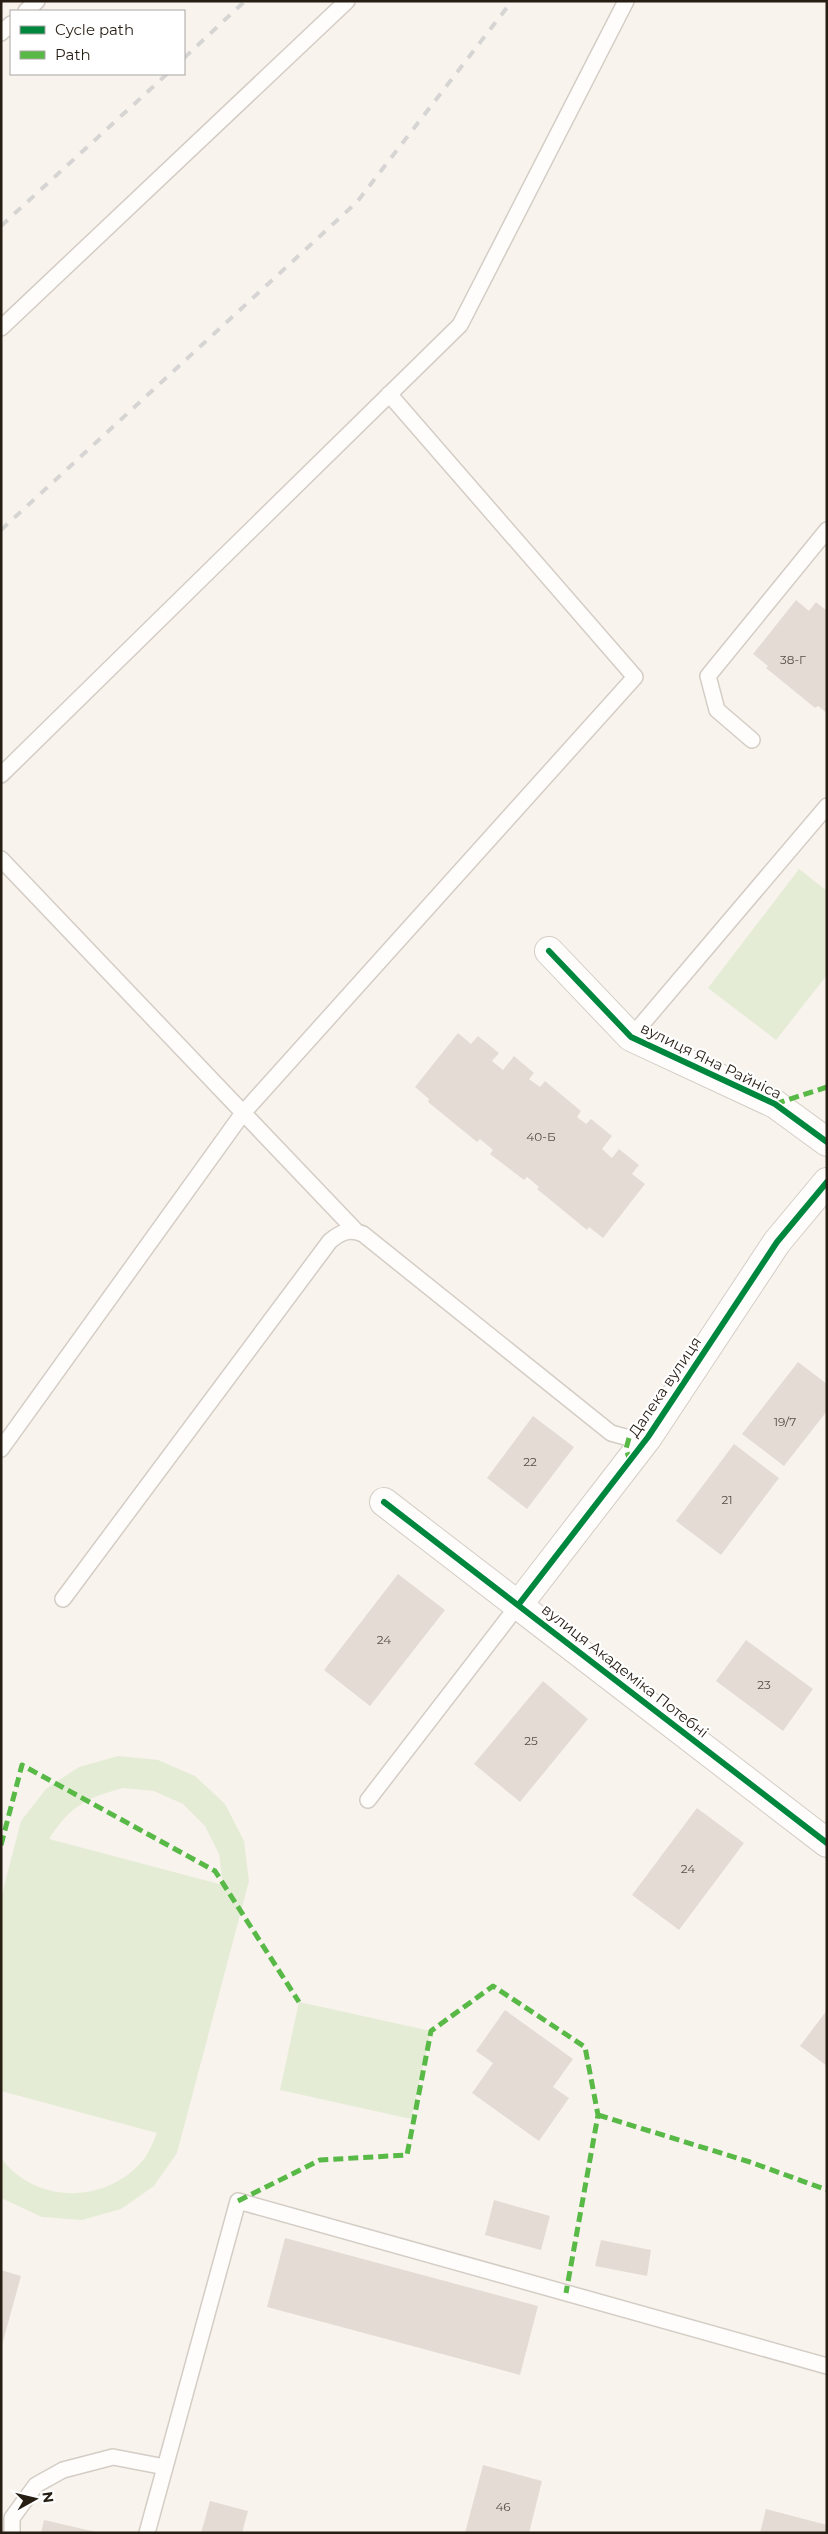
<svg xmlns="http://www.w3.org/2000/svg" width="828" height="2534" font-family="Montserrat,sans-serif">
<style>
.green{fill:#e5ecd5;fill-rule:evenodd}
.building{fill:#e4dcd4}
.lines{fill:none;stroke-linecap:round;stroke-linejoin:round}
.lane-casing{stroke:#d4cdc5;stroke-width:18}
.street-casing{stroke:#d4cdc5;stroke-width:30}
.lane{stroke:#fefdfc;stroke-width:15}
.street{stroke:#fefdfc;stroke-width:28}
.rail{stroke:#d7d5d4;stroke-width:4;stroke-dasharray:9 9;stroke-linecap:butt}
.quiet{stroke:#58b947;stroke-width:5;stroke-dasharray:10 5;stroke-linecap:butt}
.cycleway-casing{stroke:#fff;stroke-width:9}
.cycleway{stroke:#00873e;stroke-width:6}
.labels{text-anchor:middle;stroke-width:4.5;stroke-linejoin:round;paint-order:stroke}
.number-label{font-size:12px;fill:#564e44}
.street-label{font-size:15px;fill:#261d13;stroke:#fff}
</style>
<rect width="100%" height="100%" fill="#f8f3ed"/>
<path class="green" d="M799 869 827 891V975L776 1040 708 988Z
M118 1756 158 1760 195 1776 225 1804 244 1841 249 1881 177 2153 154 2186 121 2209 82 2220 42 2217 1 2198V2158C36 2205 107 2204 143 2160 149 2153 153 2142 157 2133L1 2091V1898L21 1821 46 1789 79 1767ZM123 1788 154 1791 183 1804 205 1826 219 1854 223 1885 49 1839C70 1806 86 1798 123 1788Z
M299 2002 431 2031 411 2119 280 2090Z"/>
<path class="building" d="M796 600 809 611 816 602 827 611V713L818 706 815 708 766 668 768 666 753 654Z
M458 1033 471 1044 478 1036 499 1053 492 1061 503 1070 514 1056 534 1073 529 1079 540 1087 545 1081 581 1111 577 1117 586 1124 591 1119 612 1136 602 1149 612 1158 619 1149 639 1165 632 1174 645 1184 603 1238 589 1227 587 1230 537 1189 539 1187 527 1177 524 1180 490 1154 493 1150 480 1139 477 1142 428 1102 429 1099 415 1087Z
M798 1362 827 1384V1411L784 1466 742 1434Z
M533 1416 574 1447 527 1509 487 1478Z
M734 1444 779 1478 721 1555 676 1521Z
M398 1574 445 1610 370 1706 324 1670Z
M746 1640 813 1689 783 1731 716 1681Z
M543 1681 588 1719 520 1802 474 1764Z
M697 1808 744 1843 679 1930 632 1895Z
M505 2010 573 2059 553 2087 569 2098 539 2141 472 2093 493 2063 476 2051Z
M827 2010V2066L800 2046Z
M494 2200 550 2216 541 2250 485 2235Z
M285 2238 538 2306 520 2375 267 2307Z
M601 2240 651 2250 647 2276 595 2266Z
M1 2270 21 2276 2 2345H1Z
M483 2465 542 2481 529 2533H465Z
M210 2501 248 2511 242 2533H201Z
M766 2509 827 2525V2533H760Z
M44 2520 96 2532V2533H41Z"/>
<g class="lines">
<g class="lane-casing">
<path id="lane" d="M26 11 37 1
M1 33 11 24
M1 328 347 1
M752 740 717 710 708 676 827 530
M1 775 460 325 626 1
M1 859 355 1230
M631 1037 827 806
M1 1449 243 1113 635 677 389 394
M63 1599 330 1241C341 1232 350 1228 363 1234L611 1433 629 1438 648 1437
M368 1800 519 1604
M12 2533V2518L36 2485 63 2470 113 2457 165 2467
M147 2533 238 2201 827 2366"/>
</g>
<g class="street-casing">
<path id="street" d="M549 951 631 1037 775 1104 827 1142
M384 1502 827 1843
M519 1604 648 1437 777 1242 827 1182"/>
</g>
<use href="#lane" class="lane"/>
<use href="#street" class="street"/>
<path class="rail" d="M184 58 245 1
M1 226 167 74
M1 530 357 202 512 1"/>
<path class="quiet" d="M775 1104 827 1087
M629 1438 626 1449 630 1461
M1 1845 22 1765 215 1871 299 2002
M598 2115 750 2162 827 2190
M238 2201 320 2160 407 2155 431 2031 493 1986 585 2047 598 2115 566 2293"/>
<g class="cycleway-casing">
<path id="cycleway" d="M549 951 631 1037 775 1104 827 1142
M384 1502 827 1843
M519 1604 648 1437 777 1242 827 1182"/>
</g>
<use href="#cycleway" class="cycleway"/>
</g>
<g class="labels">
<g class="number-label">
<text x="793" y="664">38-Г</text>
<text x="541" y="1141">40-Б</text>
<text x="785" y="1426">19/7</text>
<text x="530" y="1466">22</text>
<text x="727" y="1504">21</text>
<text x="384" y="1644">24</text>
<text x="764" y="1689">23</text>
<text x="531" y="1745">25</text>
<text x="688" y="1873">24</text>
<text x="503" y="2511">46</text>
</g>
<g class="street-label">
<text transform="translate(711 1061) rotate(26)" y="5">вулиця Яна Райніса</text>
<text transform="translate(665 1387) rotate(-56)" y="5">Далека вулиця</text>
<text transform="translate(625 1671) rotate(38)" y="5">вулиця Академіка Потебні</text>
</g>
</g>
<rect width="828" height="2534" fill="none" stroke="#261d13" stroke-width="5"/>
<rect x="10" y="10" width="175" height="65" fill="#ffffff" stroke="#a8a5a1"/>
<rect x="20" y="26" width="25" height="8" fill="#00873e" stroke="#a8a5a1"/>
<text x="55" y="35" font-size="15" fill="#261d13">Cycle path</text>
<rect x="20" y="51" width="25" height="8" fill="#58b947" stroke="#a8a5a1"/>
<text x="55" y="60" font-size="15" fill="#261d13">Path</text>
<g transform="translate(35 2499) rotate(82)" stroke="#ffffff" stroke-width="4" paint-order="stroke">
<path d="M0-4L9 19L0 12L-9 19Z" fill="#261d13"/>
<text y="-8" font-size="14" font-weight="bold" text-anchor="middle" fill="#261d13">N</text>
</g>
</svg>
